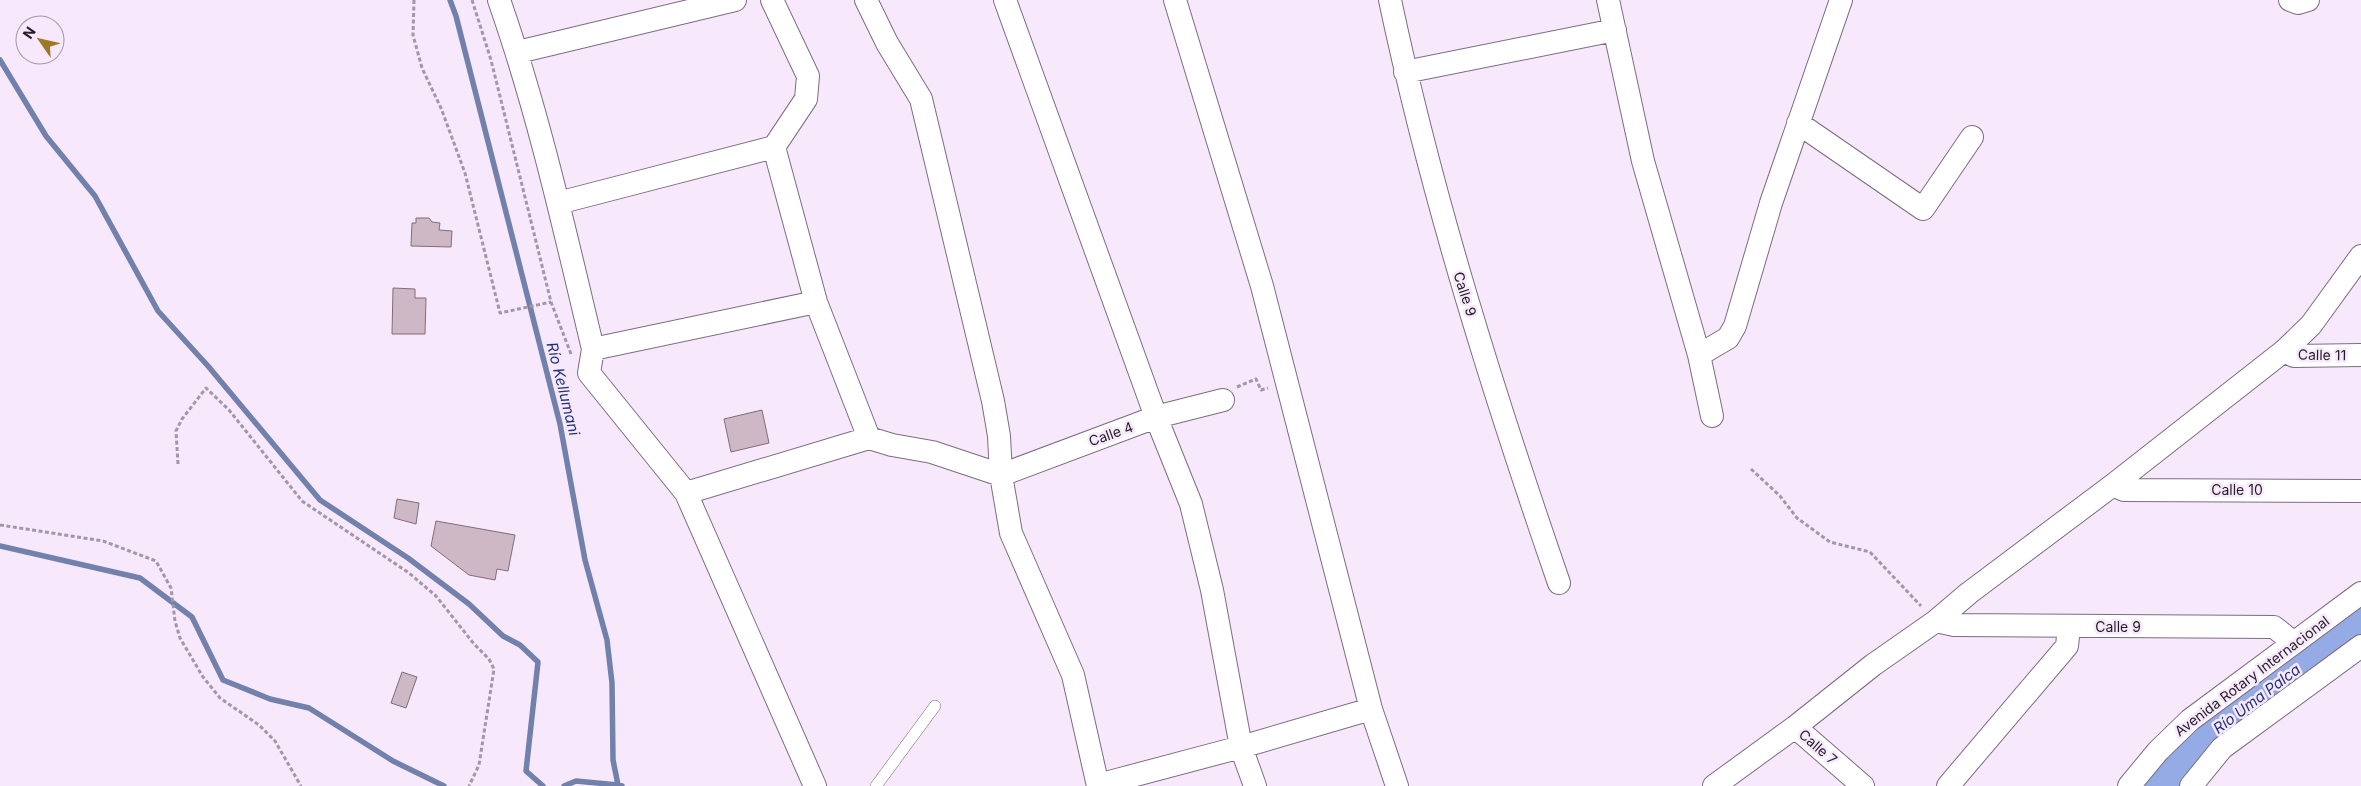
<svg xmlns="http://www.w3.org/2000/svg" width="2361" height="786" font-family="Inter,sans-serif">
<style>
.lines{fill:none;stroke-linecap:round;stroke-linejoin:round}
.stream{stroke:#7281ab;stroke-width:5.5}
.river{stroke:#94abe5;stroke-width:34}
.building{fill:#cfb8c5;stroke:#816d78}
.lane-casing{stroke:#7c6e80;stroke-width:12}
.street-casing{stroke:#7c6e80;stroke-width:24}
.path{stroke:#a297a6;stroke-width:3;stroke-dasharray:4 2.5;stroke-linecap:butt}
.lane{stroke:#fff;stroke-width:11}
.street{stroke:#fff;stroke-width:22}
.labels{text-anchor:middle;stroke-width:5;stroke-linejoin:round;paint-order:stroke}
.street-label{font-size:14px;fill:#231e25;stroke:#f7e8fc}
.water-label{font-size:15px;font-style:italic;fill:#203478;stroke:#f7e8fc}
</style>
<rect width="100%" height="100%" fill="#f7e8fc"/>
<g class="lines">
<path class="stream" d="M450 0 456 16 560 424 585 560 607 640 612 683 613 760 618 785 622 786
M0 60 46 136 95 196 158 311 208 366 320 500 408 558 469 604 503 636 520 645 538 662 526 771 543 786
M0 546 140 578 192 617 223 680 270 699 309 708 393 761 444 786
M564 786 576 781 618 785"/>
<path class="river" d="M2160 786 2184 758 2205 739 2361 621"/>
</g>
<path class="building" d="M416 218H429L432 222 440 223 439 230 452 231 451 247 411 246 412 223H416Z
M393 288 415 289V298H426L425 334H392Z
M762 410 769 443 731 452 724 419Z
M397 499 419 503 416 524 394 518Z
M436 521 515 535 508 571 497 569 495 580 469 575 431 546Z
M402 672 417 677 406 708 391 703Z"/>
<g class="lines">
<g class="lane-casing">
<path id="lane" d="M876 786 935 706"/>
</g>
<g class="street-casing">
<path id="street" d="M499 0C539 114 565 232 593 349L589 373 686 493 815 786
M772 0 808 76 806 99 774 147 816 302 869 438
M866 0 887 43 921 99 993 401 999 436 1001 475 1011 533 1073 675 1098 786
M1005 0 1156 417 1191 504 1212 590 1241 747 1255 786
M1175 0 1262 286 1371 709 1397 786
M1390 0C1432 198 1493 392 1559 583
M1608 0 1643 161 1699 355 1712 416
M2290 0 2298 3 2308 0
M518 52 735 0
M1405 72 1615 30
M1798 123 1923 209 1972 137
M558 203 774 147
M593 349 816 302
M2284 351 2294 356 2361 355
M1699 355 1728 338 1735 326 1771 203 1841 0
M2113 485 2124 490 2361 491
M686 493 869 438 892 445 932 452 1001 475 1156 417 1223 400
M1936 621 1954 625 2274 627 2294 643
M1795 727 1863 786
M1098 785 1241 747 1371 709
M1714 786 1795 727 1873 665 1936 621 1969 593 2113 485 2284 351 2311 325 2361 256
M1948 786 2067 646 2069 627
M2129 786 2158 751 2190 720 2361 593
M2191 786 2222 748 2361 646"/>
</g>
<path class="path" d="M414 0 413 35 422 68 441 108 465 173 500 313 551 302
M472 0 491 60 551 302 571 354
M1237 387 1256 379 1261 390 1268 388
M178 464 176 431 182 419 206 388 229 410 302 501 409 573 436 596 474 644 489 659 494 669 479 765 469 786
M1751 469 1780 496 1797 518 1830 542 1870 552 1921 606
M0 525 103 541 156 561 171 588 175 621 180 638 203 677 220 698 259 725 275 741 301 786"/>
<use href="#lane" class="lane"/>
<use href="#street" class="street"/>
</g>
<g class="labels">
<g class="street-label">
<text transform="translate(1465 294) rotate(72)" y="5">Calle 9</text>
<text transform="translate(2322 355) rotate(1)" y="5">Calle 11</text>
<text transform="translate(1111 434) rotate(-20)" y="5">Calle 4</text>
<text x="2237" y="495">Calle 10</text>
<text x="2118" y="632">Calle 9</text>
<text transform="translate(2252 676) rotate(-37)" y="5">Avenida Rotary Internacional</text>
<text transform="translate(1818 747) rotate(41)" y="5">Calle 7</text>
</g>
<g class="water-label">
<text transform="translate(563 389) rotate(76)" y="5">Río Kellumani</text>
<text transform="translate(2257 699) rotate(-37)" y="5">Río Uma Palca</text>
</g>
</g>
<g transform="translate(40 40) rotate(304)"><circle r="24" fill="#f7e8fc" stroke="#a297a6"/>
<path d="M0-4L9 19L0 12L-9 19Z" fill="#9e7925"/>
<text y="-8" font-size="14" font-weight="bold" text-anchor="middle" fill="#231e25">N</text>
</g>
</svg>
